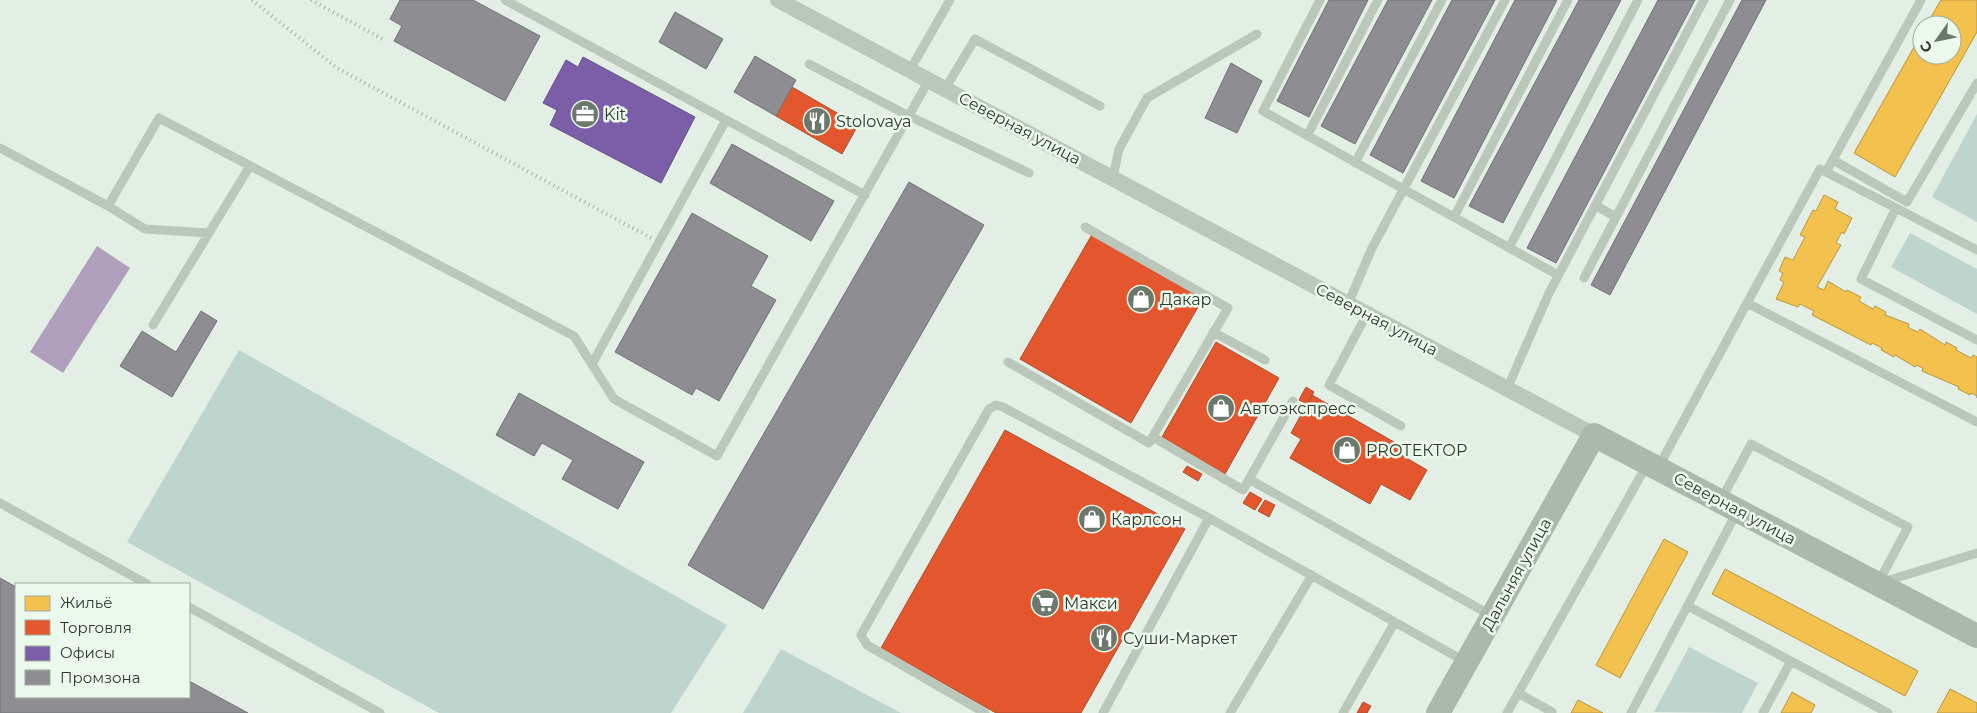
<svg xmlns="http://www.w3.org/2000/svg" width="1977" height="713" font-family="Montserrat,sans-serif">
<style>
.green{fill:#bed5ce}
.water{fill:#b0a0be}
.homes{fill:#f2c14e;stroke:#b79843}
.shops{fill:#e4572e;stroke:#ad4e2d}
.offices{fill:#7b5ea7;stroke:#635382}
.industry{fill:#8d8d92;stroke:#707473}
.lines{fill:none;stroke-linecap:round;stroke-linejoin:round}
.lane{stroke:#bcc7bc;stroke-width:9}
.street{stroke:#bcc7bc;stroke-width:16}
.secondary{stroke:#adb8ac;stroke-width:24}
.rail{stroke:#a6afa6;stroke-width:4;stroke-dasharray:1 4;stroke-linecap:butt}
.labels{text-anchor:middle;stroke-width:5;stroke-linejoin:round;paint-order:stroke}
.poi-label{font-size:16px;fill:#2c382a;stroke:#ebf9ec;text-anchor:start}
.street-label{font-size:16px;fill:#2c382a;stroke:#ebf9ec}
</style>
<rect width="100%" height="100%" fill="#e3eee4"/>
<path class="green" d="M1977 114V222L1932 197Z
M1910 233 1977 269V314L1891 267Z
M239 350 727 625 671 713H439L127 542Z
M1689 647 1758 683 1742 713 1654 712Z
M781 649 901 713H743Z"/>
<path class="water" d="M97 246 130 268 63 373 30 352Z"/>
<path class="homes" d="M1941 0H1977V32L1895 177 1854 153 1922 33V55H1952V25H1926Z
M1824 195 1838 202 1835 209 1852 218 1844 234 1842 232 1839 237 1836 243 1841 245 1817 287 1824 290 1828 281 1846 292 1847 290 1861 297 1859 301 1873 309 1875 306 1886 312 1885 315 1909 324 1908 327 1911 329 1918 332 1920 329 1945 345 1946 342 1957 348 1956 350 1971 358 1973 355 1977 357V398V396L1971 393 1970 395 1958 389 1959 387 1922 371 1923 368 1916 365 1915 367 1895 355 1894 357 1881 350 1882 348 1872 343 1871 345 1812 315 1814 311 1800 304 1798 307 1776 299 1784 282 1780 280 1783 273 1779 271 1785 257 1793 260 1805 237 1800 235 1813 210 1816 211Z
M1664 539 1688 552 1620 678 1596 665Z
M1725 569 1918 671 1905 696 1712 594Z
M1950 689 1977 703V713H1937Z
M1792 692 1815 705 1811 713H1781Z
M1578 700 1603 713H1571Z"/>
<path class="shops" d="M792 87 858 125 842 154 776 116Z
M1094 231 1205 295 1131 423 1020 359Z
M1216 342 1279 378 1225 474 1162 437Z
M1306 387 1314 392 1307 404 1299 400Z
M1312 395 1401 446 1398 453 1427 470 1410 500 1381 484 1370 504 1290 458 1301 439 1291 433Z
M1005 430 1185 529 1081 713H996L881 648Z
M1187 466 1202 474 1198 481 1183 472Z
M1250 492 1262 499 1255 510 1243 503Z
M1265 500 1275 505 1269 517 1258 511Z
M1363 702 1371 706 1367 713H1357Z"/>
<path class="offices" d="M583 57 695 117 661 183 550 125 557 110 543 103 566 60 578 67Z"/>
<path class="industry" d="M400 0H473L540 36 505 101 394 41 402 26 390 19Z
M1329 0H1368L1309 117 1277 101Z
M1388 0H1432L1355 144 1321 126Z
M1452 0H1495L1403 173 1370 155Z
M1515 0H1557L1454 198 1421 181Z
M1579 0H1621L1503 223 1469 206Z
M1658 0H1695L1556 263 1527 248Z
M1742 0H1766L1610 295 1591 285Z
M675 12 723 39 706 69 659 42Z
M755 56 796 80 776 116 734 92Z
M1231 63 1262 81 1237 133 1205 118Z
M732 144 834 201 811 241 710 183Z
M909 182 984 225 763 609 688 565Z
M692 213 768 256 751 286 776 300 719 401 696 388 692 395 615 352Z
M201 311 217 321 172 397 120 366 142 331 176 352Z
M519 393 644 462 618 509 562 479 573 460 542 443 534 456 496 435Z
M0 578 16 587V697H189V681L248 713H0Z"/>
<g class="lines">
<path class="lane" d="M505 0 865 195
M1320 0 1263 111 1558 275
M809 64 909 116 1029 173
M910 70 950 0
M945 89 975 39 1100 106
M1307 136 1378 0
M0 148 108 206 159 118 574 336 614 399 717 456 929 80
M1833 160 1907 202 1977 83
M1355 163 1442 0
M1826 172 1921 0
M1113 177 1119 149 1147 98 1257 34
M1595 205 1616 217
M108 206 145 229 209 233 250 166
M1896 208 1977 250
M1454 217 1568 0
M1509 248 1638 0
M1584 278 1730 0
M1747 303 1820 169 1896 208 1861 279 1977 340
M1348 304 1372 248 1505 0
M1367 314 1329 385 1401 426
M153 325 209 233
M1213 332 1265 360
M1008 362 1149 443 1228 308 1085 227
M592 364 726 120
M1507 389 1549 293 1704 0
M1153 437 1243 490 1293 401
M1658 468 1747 303 1977 422
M1249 479 1492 616
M1721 500 1751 444 1908 527 1878 583
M0 503 147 584
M1883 582 1977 553
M1688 606 1888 713
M189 607 380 713
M1518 693 1552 712
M985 713 867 645 861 635 989 409 996 405 1003 407 1209 518 1466 662
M1103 713 1209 518
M1230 713 1312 575
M1343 713 1395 622
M1507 713 1648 463
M1631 713 1738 510
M1763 713 1791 661"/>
<path class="street" d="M778 0 1594 435"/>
<path class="secondary" d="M1438 713 1594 435 1977 636"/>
<path class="rail" d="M252 0 337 68 651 238
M311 0 384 40"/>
</g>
<defs>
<g id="office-disc" transform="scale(1.4375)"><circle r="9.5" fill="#6c786b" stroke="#ebf9ec"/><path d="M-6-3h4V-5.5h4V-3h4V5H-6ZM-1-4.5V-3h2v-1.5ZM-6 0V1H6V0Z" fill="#fff"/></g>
<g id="restaurant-disc" transform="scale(1.4375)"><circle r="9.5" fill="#6c786b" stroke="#ebf9ec"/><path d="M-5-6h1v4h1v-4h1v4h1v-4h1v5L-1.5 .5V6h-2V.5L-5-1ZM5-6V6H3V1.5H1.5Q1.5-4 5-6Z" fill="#fff"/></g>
<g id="shop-disc" transform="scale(1.4375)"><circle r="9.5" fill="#6c786b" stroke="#ebf9ec"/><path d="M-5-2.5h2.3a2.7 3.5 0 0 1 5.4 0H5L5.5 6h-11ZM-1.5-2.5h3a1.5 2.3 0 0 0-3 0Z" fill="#fff"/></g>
<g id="supermarket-disc" transform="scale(1.4375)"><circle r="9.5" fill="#6c786b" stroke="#ebf9ec"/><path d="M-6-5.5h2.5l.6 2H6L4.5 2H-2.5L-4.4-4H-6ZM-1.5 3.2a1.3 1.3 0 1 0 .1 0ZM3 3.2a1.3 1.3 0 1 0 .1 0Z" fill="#fff"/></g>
</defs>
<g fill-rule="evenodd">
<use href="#office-disc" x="585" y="114"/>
<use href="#restaurant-disc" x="817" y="121"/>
<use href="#shop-disc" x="1141" y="299"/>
<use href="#shop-disc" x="1221" y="408"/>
<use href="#shop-disc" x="1347" y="450"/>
<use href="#shop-disc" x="1092" y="519"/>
<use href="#supermarket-disc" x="1045" y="603"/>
<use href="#restaurant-disc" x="1104" y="638"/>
</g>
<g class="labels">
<g class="poi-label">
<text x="604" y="120">Kit</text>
<text x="836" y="127">Stolovaya</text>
<text x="1160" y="305">Дакар</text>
<text x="1240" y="414">Автоэкспресс</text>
<text x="1366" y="456">PROТЕКТОР</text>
<text x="1111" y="525">Карлсон</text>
<text x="1064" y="609">Макси</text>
<text x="1123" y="644">Суши-Маркет</text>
</g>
<g class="street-label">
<text transform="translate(1020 128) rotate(28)" y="6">Северная улица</text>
<text transform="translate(1377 319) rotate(28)" y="6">Северная улица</text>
<text transform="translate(1735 508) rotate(28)" y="6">Северная улица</text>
<text transform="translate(1516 574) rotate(-61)" y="6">Дальняя улица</text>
</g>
</g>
<rect x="15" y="583" width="175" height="115" fill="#ebf9ec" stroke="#9fac9e"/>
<rect x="25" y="596" width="25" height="15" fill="#f2c14e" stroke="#9fac9e"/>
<text x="60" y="608" font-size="15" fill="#2c382a">Жильё</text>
<rect x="25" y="620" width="25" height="15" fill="#e4572e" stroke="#9fac9e"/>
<text x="60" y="633" font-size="15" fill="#2c382a">Торговля</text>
<rect x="25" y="646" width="25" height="15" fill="#7b5ea7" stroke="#9fac9e"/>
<text x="60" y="658" font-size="15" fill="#2c382a">Офисы</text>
<rect x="25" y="670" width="25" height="15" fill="#8d8d92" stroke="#9fac9e"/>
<text x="60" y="683" font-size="15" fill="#2c382a">Промзона</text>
<g transform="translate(1937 40) rotate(237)"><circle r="24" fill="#ebf9ec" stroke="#9fac9e"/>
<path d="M0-4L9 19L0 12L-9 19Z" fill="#6c786b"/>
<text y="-8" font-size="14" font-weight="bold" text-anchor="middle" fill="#2c382a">С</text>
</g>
</svg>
